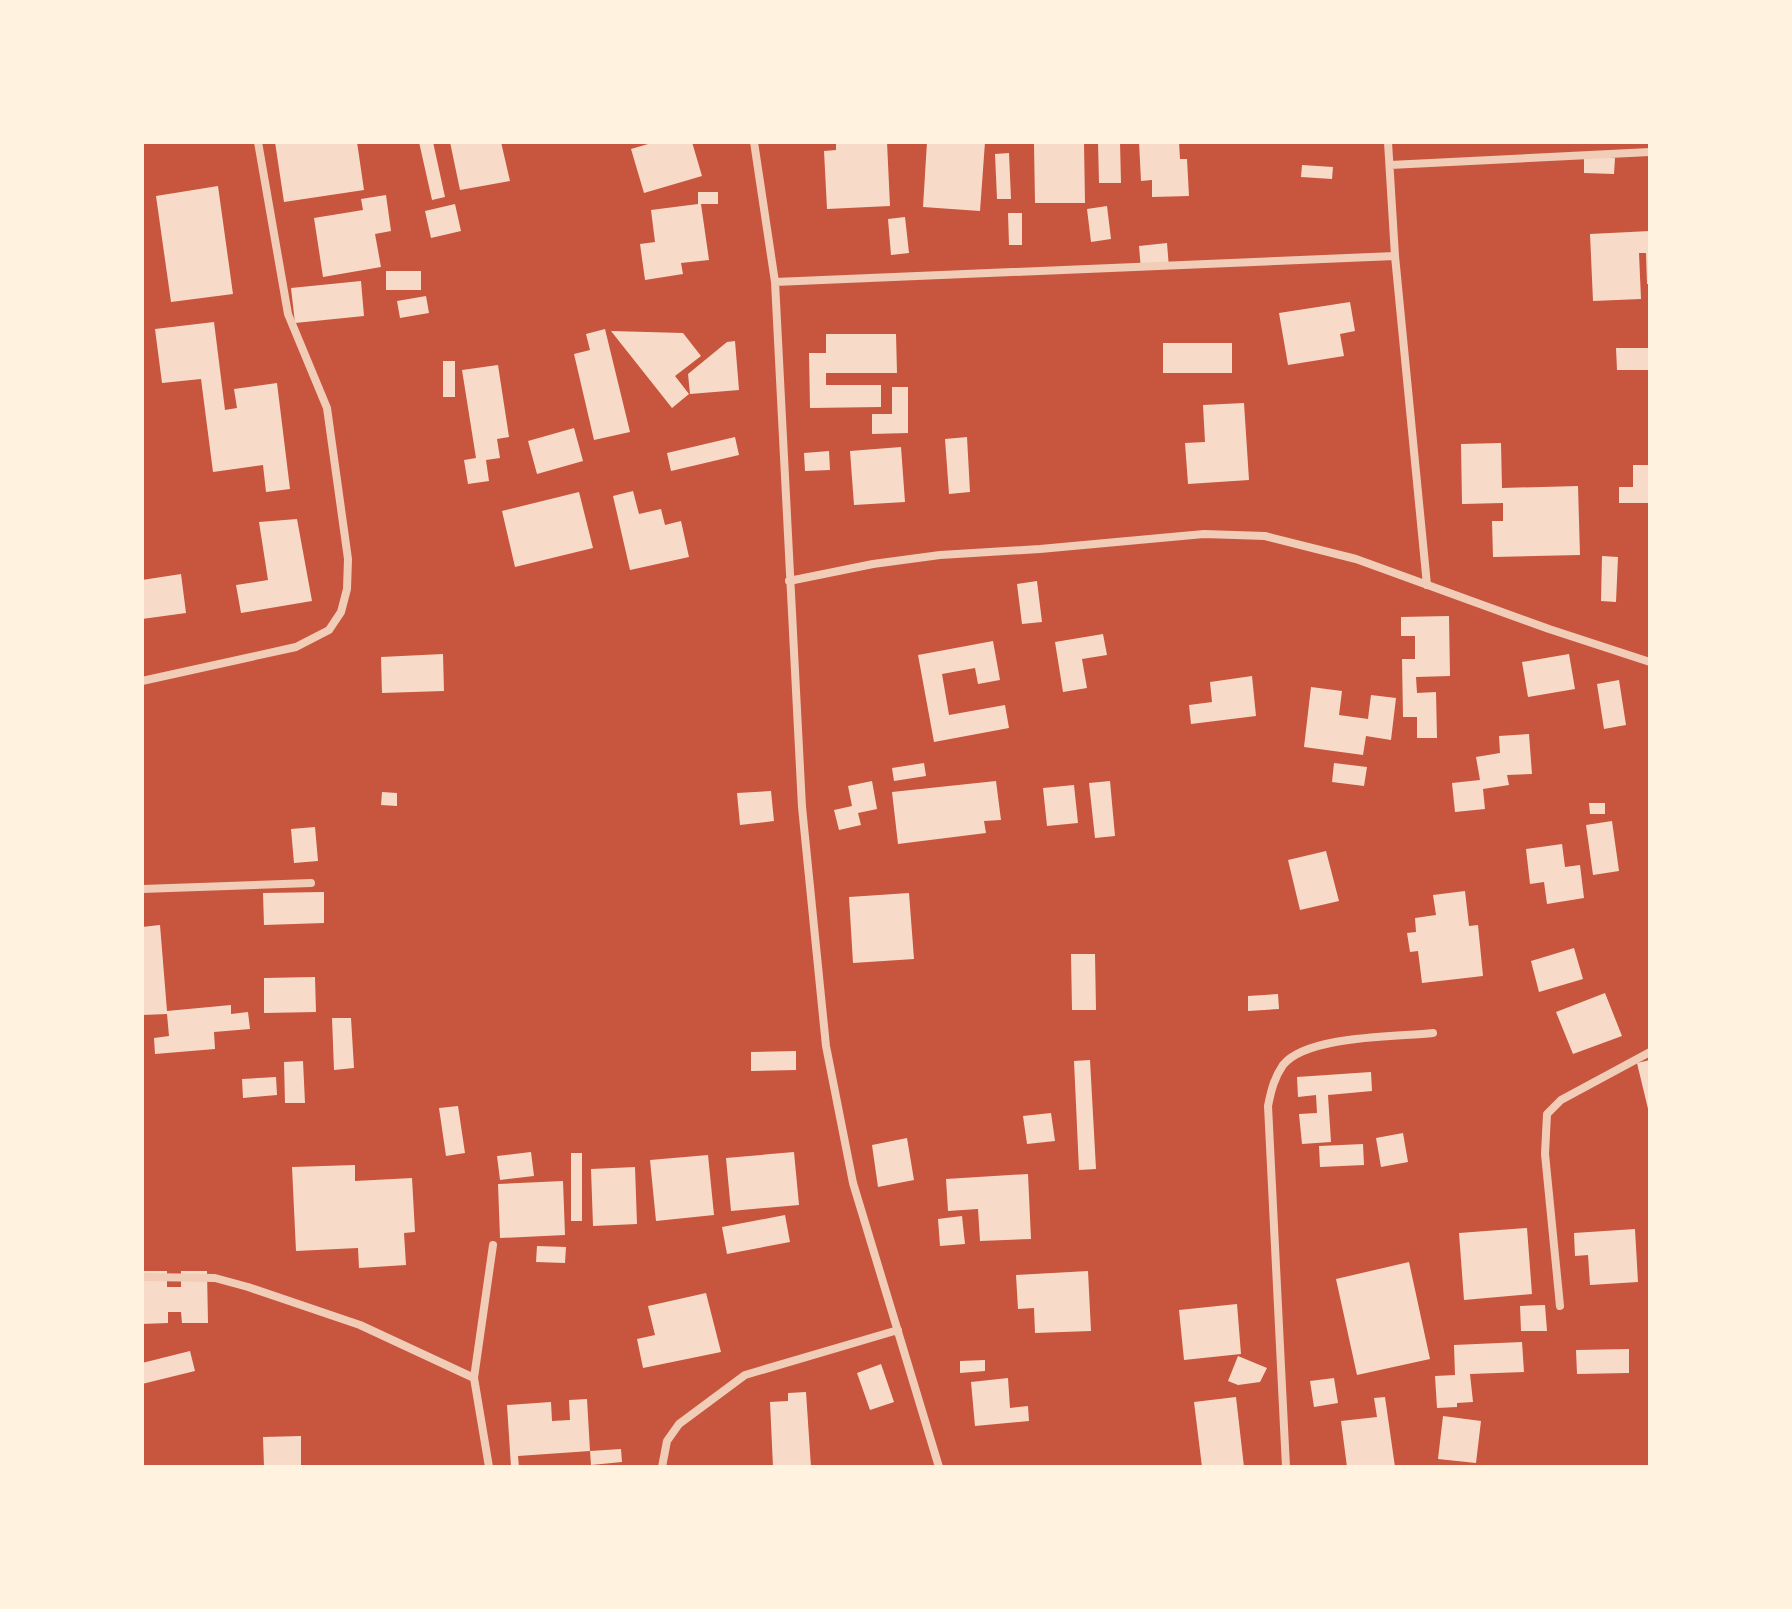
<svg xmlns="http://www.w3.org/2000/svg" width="1792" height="1609" font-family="'Alegreya Sans',sans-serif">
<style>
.building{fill:#f7dbc8}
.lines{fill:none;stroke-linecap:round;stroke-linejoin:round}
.minor{stroke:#f1ccb7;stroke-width:8}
</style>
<rect width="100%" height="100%" fill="#c8553d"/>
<path class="building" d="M275 142H357L364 190 284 202Z
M419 142H433L445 197 432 200Z
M450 142H501L510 181 460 190Z
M655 142H692L702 176 644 193 631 149Z
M836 142H887L890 206 827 209 824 151 836 150Z
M927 142H985L980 211 923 207Z
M1098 142H1120L1121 183H1099Z
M1139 142H1179L1180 159H1187L1189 196 1152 197V180L1141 181Z
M1084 143 1085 203H1035L1034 144Z
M1009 153 1011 199H997L995 154Z
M1584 158H1615L1614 174 1584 173Z
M1302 165 1333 167 1332 179 1301 177Z
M218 186 233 294 171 302 156 196Z
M698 192H718V204H701L709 260 681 263 683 274 645 280 640 244 655 242 651 210 698 204Z
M386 195 391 231 375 234 381 267 323 277 314 218 363 210 361 199Z
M455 204 461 231 431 238 425 211Z
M1107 206 1111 239 1091 242 1087 209Z
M1008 213H1022V245H1009Z
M905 217 909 253 891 255 888 219Z
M1650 231V284H1647L1646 253H1639L1641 299 1593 301 1590 234Z
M1167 243 1169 268 1141 270 1139 246Z
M386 271H421V290H386Z
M361 281 364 316 295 323 291 288Z
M426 296 429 313 400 318 397 301Z
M1350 302 1355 331 1340 334 1344 356 1288 365 1279 313Z
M214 322 225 410 237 408 234 389 277 383 290 489 266 492 263 465 213 472 201 379 162 383 155 329Z
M605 329 630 432 594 440 574 354 590 350 586 334Z
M611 331 683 333 701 356 675 376 689 394 672 408Z
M826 334H896L897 373H826V385H881V407L810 408 809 353H826Z
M735 341 739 390 690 394 688 374 727 342Z
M1163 343H1232V373H1163Z
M1616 348H1650V370H1617Z
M443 361H455V397H443Z
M498 365 509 437 497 439 500 458 486 460 489 481 468 484 464 460 476 458 462 370Z
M892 387H908V433L872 434V414H892Z
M1244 403 1249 480 1188 484 1185 443 1205 442 1203 405Z
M574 428 583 461 537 474 528 441Z
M735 437 739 455 671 471 667 453Z
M967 437 970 492 949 494 945 439Z
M1501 443 1502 488 1578 486 1580 555 1493 557 1492 521H1503V503L1462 504 1461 444Z
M901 447 905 502 854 505 850 451Z
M829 451 830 470 805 471 804 453Z
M1633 465H1650V503H1619V487H1633Z
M633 491 639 514 661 509 665 525 681 521 689 557 630 570 613 496Z
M579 492 593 548 515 567 502 511Z
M297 519 312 601 241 613 236 585 268 580 259 522Z
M1602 556 1618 557 1616 602 1601 601Z
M181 574 186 613 142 619V580Z
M1037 581 1042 622 1022 624 1017 584Z
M1449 616 1450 676 1416 677 1417 693 1436 692 1437 738H1417V717H1403L1402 659H1415V636H1401V617Z
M1103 634 1107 655 1082 659 1087 688 1063 692 1055 642Z
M993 641 1000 680 978 684 975 668 942 674 949 715 1005 705 1009 728 934 742 918 655Z
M443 654 444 691 382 693 381 657Z
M1569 654 1575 689 1528 697 1522 662Z
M1252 676 1256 716 1191 724 1189 705 1212 702 1210 682Z
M1619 680 1626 725 1604 729 1597 684Z
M1311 687 1342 691 1339 715 1368 719 1371 695 1396 698 1391 740 1366 736 1363 755 1304 747Z
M1529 734 1532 774 1507 775 1509 785 1483 789 1485 809 1455 812 1452 783 1480 780 1476 757 1500 753 1499 736Z
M924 763 926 776 894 781 892 768Z
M1334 763 1367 767 1364 786 1332 782Z
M872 781 877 809 858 813 861 825 839 830 834 810 852 806 848 786Z
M996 781 1001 820 984 821 986 833 898 844 892 792Z
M1110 781 1115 836 1095 838 1089 783Z
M1074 785 1078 823 1047 826 1043 788Z
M771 791 774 821 740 825 737 793Z
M382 792 397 793V806L381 805Z
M1589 803H1605V814H1590Z
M1612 821 1619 871 1593 875 1586 825Z
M315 827 318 861 294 863 291 829Z
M1562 844 1565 867 1580 865 1584 898 1547 904 1544 882 1530 884 1526 849Z
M1326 851 1339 901 1300 910 1288 860Z
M1465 891 1469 926 1478 925 1483 976 1422 983 1418 951 1410 952 1407 933 1416 932 1415 918 1436 915 1433 895Z
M324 892V923L264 925 263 893Z
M909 893 914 959 853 963 849 897Z
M160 925 167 1011 231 1005V1014L248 1012 250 1029 214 1032 215 1049 155 1054 154 1038 169 1036 167 1014 142 1015V927Z
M1574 948 1583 979 1539 992 1531 961Z
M1071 954H1095L1096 1010H1072Z
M315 977 316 1012 264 1013V978Z
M1605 993 1622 1036 1573 1054 1556 1012Z
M1278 994 1279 1009 1248 1011V996Z
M332 1018H351L354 1068 334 1070Z
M796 1051V1070L751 1071V1052Z
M1090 1060 1096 1169 1079 1170 1074 1061Z
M1650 1060V1113H1649L1637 1063Z
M303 1061 305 1103H285L284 1062Z
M1371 1072 1372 1091 1328 1095 1331 1142 1302 1144 1299 1114 1317 1113 1316 1095 1298 1097 1297 1077Z
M276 1077 277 1095 243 1098 242 1079Z
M458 1106 465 1153 446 1156 439 1108Z
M1051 1113 1055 1141 1027 1144 1023 1116Z
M1403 1133 1408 1162 1381 1167 1376 1138Z
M907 1138 914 1180 878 1187 872 1145Z
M1363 1144 1364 1165 1320 1167 1319 1146Z
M531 1152 534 1176 500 1180 497 1156Z
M794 1152 799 1205 731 1211 726 1158Z
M571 1153H582V1221H571Z
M708 1155 714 1215 656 1221 650 1160Z
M355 1165V1181L412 1178 415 1232 404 1233 406 1265 359 1268 358 1248 296 1251 292 1167Z
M635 1167 637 1224 593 1226 591 1169Z
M1028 1174 1031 1239 980 1241 978 1209 948 1211 946 1179Z
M563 1181 565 1235 500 1238 498 1184Z
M785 1215 790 1242 727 1254 722 1227Z
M962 1216 965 1244 940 1246 938 1219Z
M1527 1228 1532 1294 1464 1300 1459 1233Z
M1635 1229 1638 1282 1590 1285 1588 1255 1575 1256 1574 1233Z
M537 1246 566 1247 565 1263 536 1262Z
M1409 1262 1430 1359 1357 1375 1336 1279Z
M142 1271H167V1287H181V1271H207L208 1323H182L181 1312H168V1323L142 1324Z
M1088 1271 1091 1331 1035 1333 1034 1308 1018 1309 1016 1275Z
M706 1293 721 1352 643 1368 637 1339 655 1335 648 1306Z
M1237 1304 1241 1354 1184 1360 1179 1310Z
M1545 1305 1547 1331H1521L1520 1306Z
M1522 1342 1524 1372 1470 1374 1473 1402 1457 1403V1407L1437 1408 1435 1376 1455 1375 1454 1345Z
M1629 1349V1373L1577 1374 1576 1350Z
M190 1351 195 1371 142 1384V1363Z
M1238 1356 1267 1368 1260 1382 1238 1385 1228 1381Z
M985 1360V1371L960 1373V1361Z
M881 1364 894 1402 870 1410 857 1373Z
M1008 1378 1010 1408 1028 1406 1029 1421 975 1426 971 1382Z
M1334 1378 1338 1403 1314 1407 1310 1381Z
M806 1392 811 1467H773L770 1402 788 1401V1393Z
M1236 1397 1244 1467H1202L1194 1402Z
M1385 1397 1395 1467H1347L1341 1421 1377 1417 1374 1398Z
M587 1399 590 1451 518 1456 519 1467H511L507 1405 551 1402 552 1421 570 1420 569 1400Z
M1443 1416 1481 1421 1476 1463 1438 1459Z
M301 1436V1467H264L263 1437Z
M621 1449 622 1462 591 1465 590 1451Z"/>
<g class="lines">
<path class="minor" d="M754 142 775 282 802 807 826 1046 853 1183 939 1467
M1388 142 1395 256 1427 585
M1390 165 1650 152
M775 282 1395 256
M789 581 873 564 940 555 1040 549 1204 534 1265 536 1356 559 1549 629 1650 662
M142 681 296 647 329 630 341 612 347 589 348 559 327 408 288 314 258 142
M142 889 311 883
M142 1277 215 1278 248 1287 360 1325 474 1378
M1560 1306 1545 1154 1547 1114 1561 1100 1650 1052
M489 1467 474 1378 493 1245
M662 1467 667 1441 679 1424 745 1375 898 1330
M1286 1467 1268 1106C1271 1091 1274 1078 1283 1065 1307 1035 1396 1037 1433 1033"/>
</g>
<rect width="1792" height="1609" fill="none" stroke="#fff3e0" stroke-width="288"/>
</svg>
